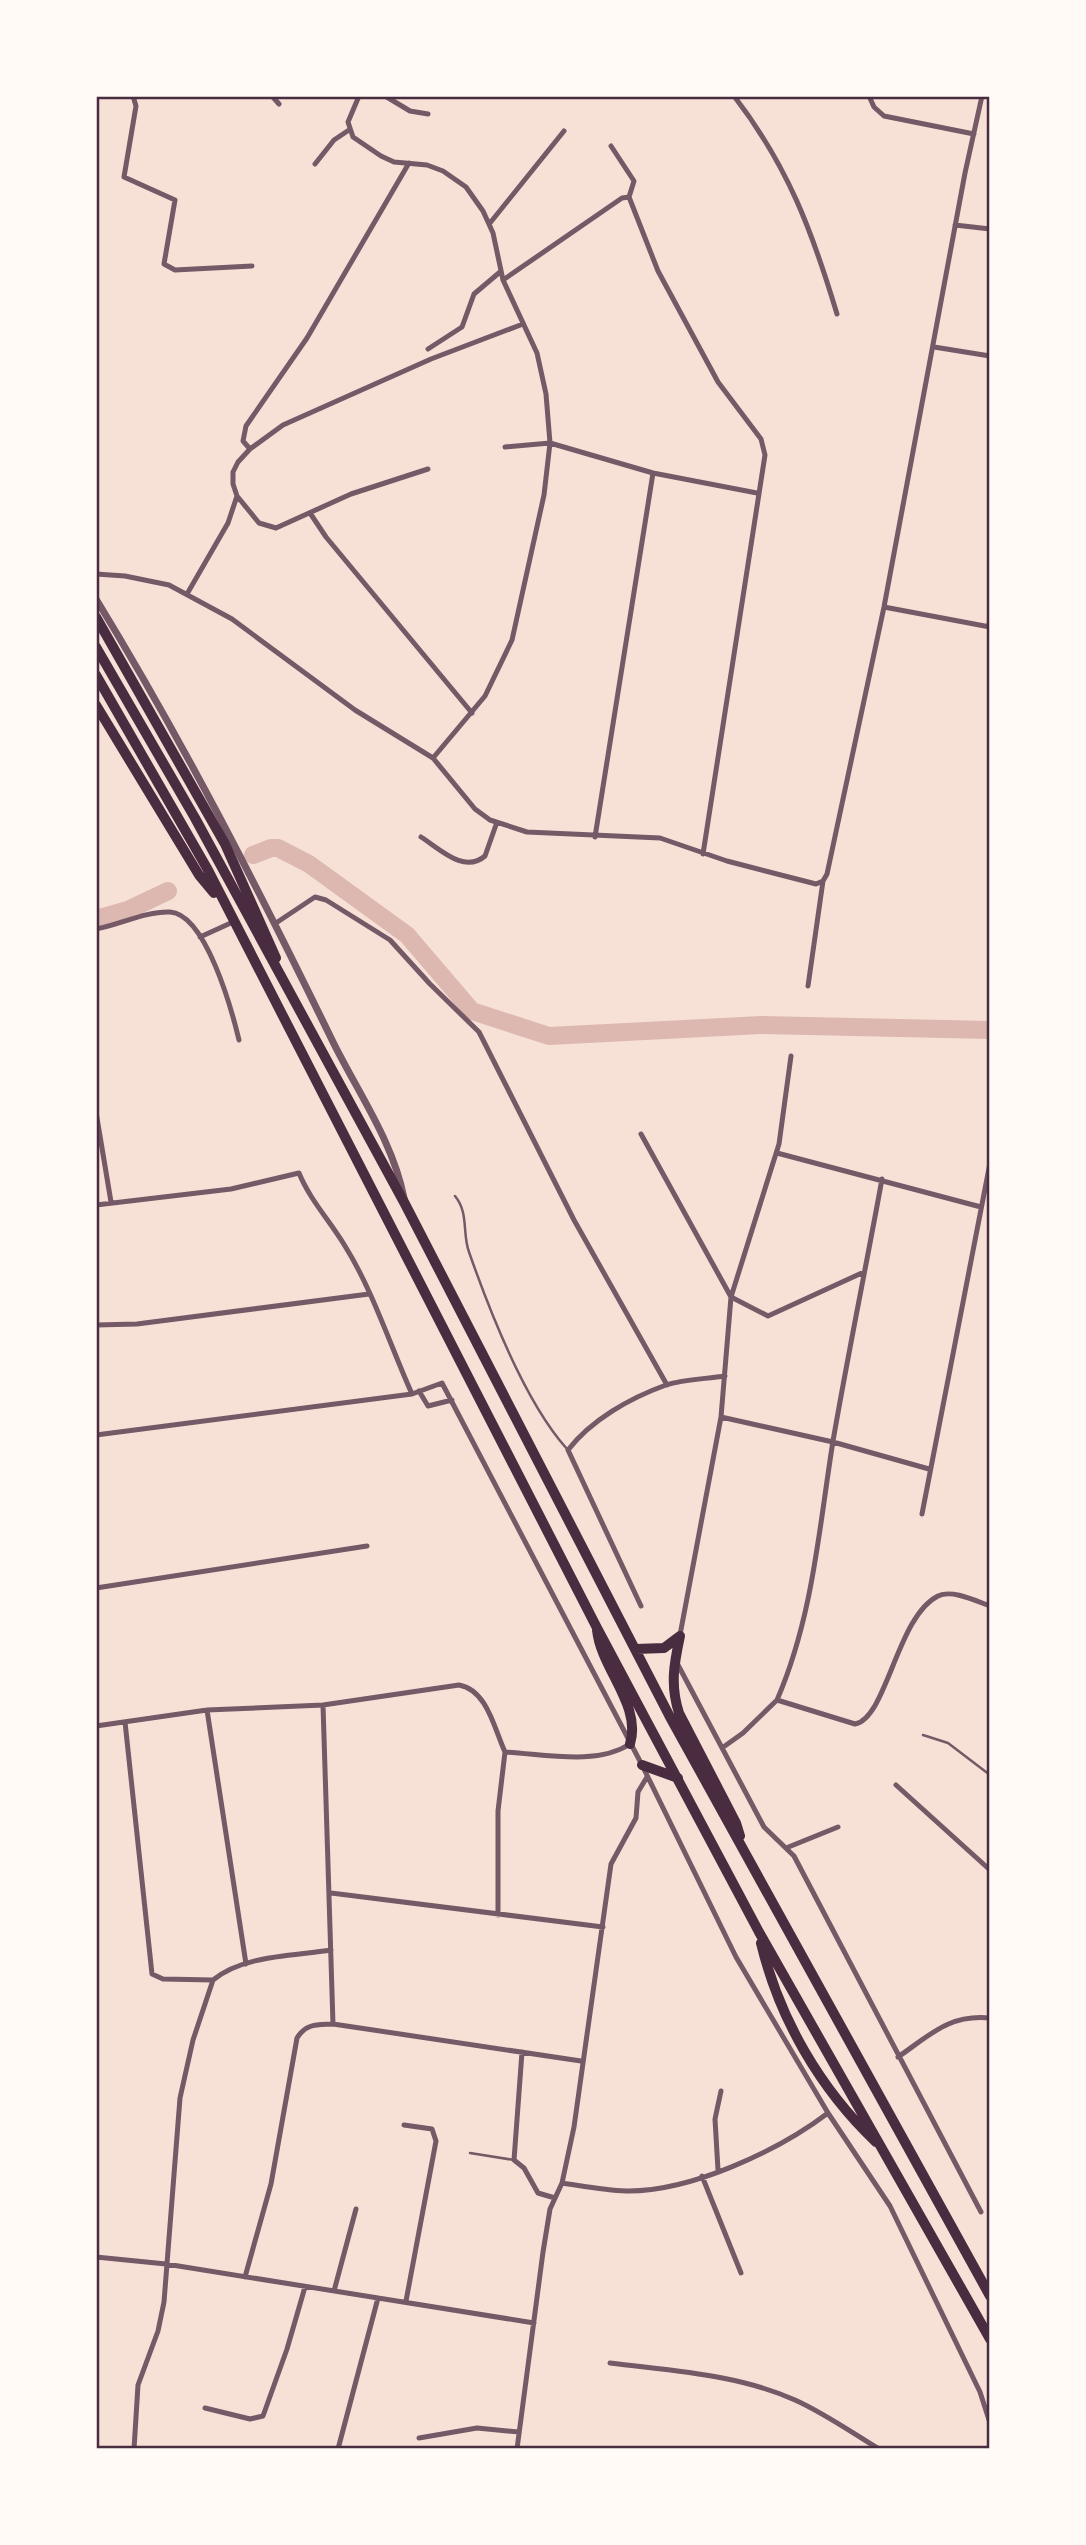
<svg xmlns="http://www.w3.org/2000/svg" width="1086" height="2545" font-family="'Source Sans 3',sans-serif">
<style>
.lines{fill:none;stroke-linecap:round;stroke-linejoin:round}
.river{stroke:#dcb8b0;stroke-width:18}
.service{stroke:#755966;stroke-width:2.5}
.minor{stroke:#755966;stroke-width:5}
.tertiary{stroke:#755966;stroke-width:7}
.trunk{stroke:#4a2c40;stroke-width:10}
.neatline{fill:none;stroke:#4a2c40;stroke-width:2.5}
</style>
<rect width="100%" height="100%" fill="#f7e1d7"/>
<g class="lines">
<path class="river" d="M253 855 271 848H278L309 864 407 935 472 1011 549 1036 761 1025 990 1030
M96 919 128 910 168 891"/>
<path class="service" d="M455 1196C469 1213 462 1233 469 1252 490 1312 525 1402 567 1449
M923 1735 948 1743 990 1775
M470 2153 514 2160"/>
<path class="minor" d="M133 96 136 106 124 177 175 200 164 264 175 270 252 266
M272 96 279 104
M359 96 348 122 353 137 381 156 394 162 427 165 443 171 466 187 483 211 493 233 503 280 537 353 546 394 550 443 544 495 512 640 485 696 433 758
M385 96 410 111 428 114
M734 96C788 166 812 231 837 314
M869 96 874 107 884 116 974 134
M315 164 334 140 349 130
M629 197 658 271 718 382 761 439 765 455 703 854
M490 223 564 131
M955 225 990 229
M503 280 622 198 629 197 634 181 611 146
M934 347 990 356
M428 349 462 327 474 294 500 272
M505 447 550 443 653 473 757 493
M250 449 243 441 246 426 307 338 409 163
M428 469 351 494 276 528 259 523 237 496 233 484V472L238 462 250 449 283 425 431 359 523 324
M310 513 326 537 472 713
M96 574 125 576 169 585 232 619 355 710 433 758 475 809 490 820 527 832 660 838 727 861 816 884 823 881
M187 594 228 523 237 496
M884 607 990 627
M989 627 990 613
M421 837C440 849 464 874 485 856L497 822
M595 837 653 473
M276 923 315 897 326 900 390 940 430 984 479 1032 574 1220 667 1385
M96 929C119 925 146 911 170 912 206 914 232 1011 239 1040
M200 937 233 922
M808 986 823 881 827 874 884 607 965 173 982 96
M96 1112 111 1202
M641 1134 731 1297 768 1316 864 1272
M777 1153 981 1207
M96 1205 231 1189 299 1173C310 1200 330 1221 345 1246 373 1291 390 1345 412 1394
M96 1325 137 1324 369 1294
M419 1391 428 1406 452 1400
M721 1417 833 1442 929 1469
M96 1435 412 1394 442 1383 642 1765 736 1957 828 2113 890 2206 980 2392 990 2423
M922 1514 990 1163
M96 1588 367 1546
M641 1606 568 1450C591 1420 630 1398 666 1385 684 1379 706 1379 725 1376
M680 1635 721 1417 731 1297 779 1144 791 1056
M677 1663 764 1827 794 1856 981 2212
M777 1700C813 1617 819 1528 833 1441 848 1354 866 1267 882 1179
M323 1705 333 2024
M207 1710 246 1964
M125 1722 152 1974 163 1979 213 1980C243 1955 294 1956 331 1950
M96 1726 207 1710 323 1705 459 1685C487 1690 494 1728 505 1752
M722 1748 743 1733 777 1700 855 1724C887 1718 897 1616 938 1596 952 1589 976 1601 990 1606
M505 1752C545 1754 596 1766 630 1744
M896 1785 990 1870
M786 1848 838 1827
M331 1893 603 1927
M498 1915V1811L505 1752
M522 2052 514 2160 524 2168 538 2193 555 2198
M898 2057C930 2035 949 2014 990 2018
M404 2125 432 2129 436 2141 406 2301
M718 2170 715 2119 721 2091
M702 2176 741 2273
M562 2183C583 2186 605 2190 626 2191 690 2192 778 2151 828 2113
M96 2257 166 2264 534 2323
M245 2277 271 2184 297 2038C306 2023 318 2025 333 2024L581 2061
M334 2291 356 2209
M610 2363C672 2371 737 2374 795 2400 824 2413 851 2432 879 2449
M205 2408 250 2419 263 2416 287 2349 305 2287
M419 2438 477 2428 519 2432
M134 2449 138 2385 158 2331 164 2302 180 2098 193 2040 213 1980
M338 2449 378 2298
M517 2449 543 2252 550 2209 562 2183 574 2127 611 1864 636 1818 638 1792 647 1777"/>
<path class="tertiary" d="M96 599C184 743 260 892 334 1044 359 1094 393 1142 404 1198"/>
<path class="trunk" d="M96 617 225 844 276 958
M96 647 195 818 405 1204 670 1717 990 2296
M96 675 208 870 596 1626 759 1932 990 2339
M96 705 199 875 214 893
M597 1630C601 1669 642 1705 630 1744
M680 1636C674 1664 670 1685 679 1713L736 1823 740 1836
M636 1649 664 1648 680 1636
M642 1765 678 1778
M761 1943C779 2018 820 2089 876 2142"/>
</g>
<rect width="1086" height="2545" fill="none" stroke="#fffaf5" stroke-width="196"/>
<rect x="98" y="98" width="890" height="2349" class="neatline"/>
</svg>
